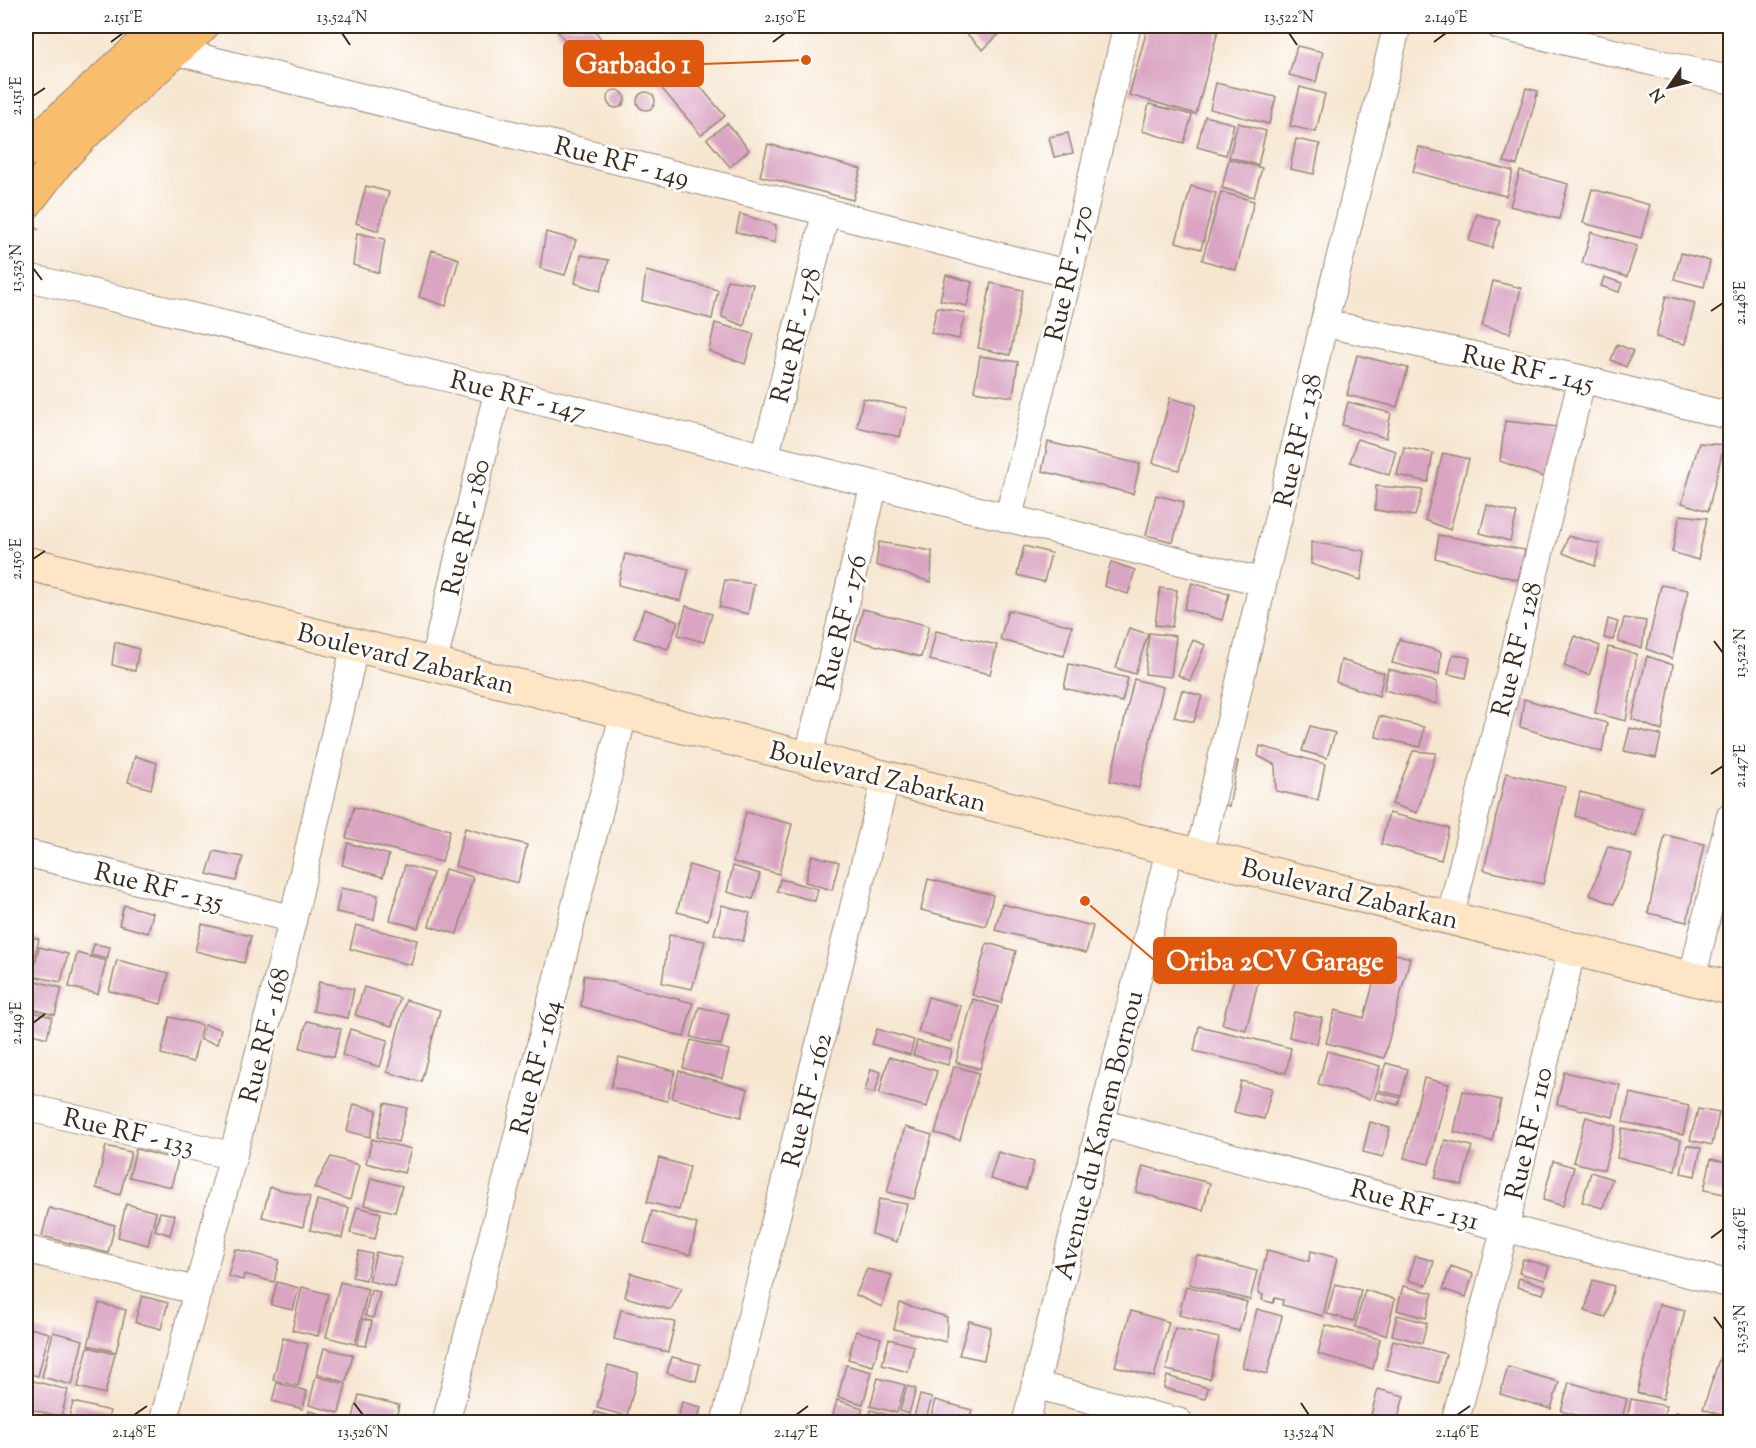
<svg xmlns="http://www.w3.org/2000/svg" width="1756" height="1448" font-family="'Sorts Mill Goudy',serif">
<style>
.building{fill:#daa5c2}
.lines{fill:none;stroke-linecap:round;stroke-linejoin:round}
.street-casing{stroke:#988877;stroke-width:29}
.secondary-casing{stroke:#988877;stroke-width:35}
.primary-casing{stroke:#988877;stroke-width:35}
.path{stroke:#988877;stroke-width:4;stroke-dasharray:1.5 4.5;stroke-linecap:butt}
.street{stroke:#fff;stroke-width:27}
.secondary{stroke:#fde5c5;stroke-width:33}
.primary{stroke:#f9be6d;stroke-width:33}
.ticks{fill:none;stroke:#3b2a1e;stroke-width:2}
.labels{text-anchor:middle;stroke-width:6;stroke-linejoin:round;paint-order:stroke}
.street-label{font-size:26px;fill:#3b2a1e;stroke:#fff}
.leader{fill:none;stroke:#df570d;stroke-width:2}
.callout-dot{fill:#df570d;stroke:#fff;stroke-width:2}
.callout{fill:#df570d;stroke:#df570d;stroke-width:2}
.callout-label{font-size:27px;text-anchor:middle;font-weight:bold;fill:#fff}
.neatline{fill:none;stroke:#3b2a1e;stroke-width:2}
.ticks-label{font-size:15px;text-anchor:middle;fill:#3b2a1e}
</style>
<rect width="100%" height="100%" fill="#fff"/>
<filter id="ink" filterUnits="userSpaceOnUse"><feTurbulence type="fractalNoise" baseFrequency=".0167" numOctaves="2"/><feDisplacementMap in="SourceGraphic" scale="12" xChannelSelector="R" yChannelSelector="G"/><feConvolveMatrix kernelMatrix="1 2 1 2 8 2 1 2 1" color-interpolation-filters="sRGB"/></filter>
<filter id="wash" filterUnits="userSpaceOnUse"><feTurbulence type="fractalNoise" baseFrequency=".008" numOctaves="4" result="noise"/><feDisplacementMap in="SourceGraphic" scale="24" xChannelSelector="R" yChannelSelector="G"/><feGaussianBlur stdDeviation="1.35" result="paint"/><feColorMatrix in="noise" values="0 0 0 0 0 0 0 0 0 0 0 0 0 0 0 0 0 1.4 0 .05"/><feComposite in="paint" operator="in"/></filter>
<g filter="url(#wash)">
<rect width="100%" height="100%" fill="#f6e6d0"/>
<g id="blocks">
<path class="building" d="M558 26H591L620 62 597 81 555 28Z
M959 26H1003L1005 28 983 50Z
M1083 26H1109L1107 33Z
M1148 26H1213L1219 27 1196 114 1129 95Z
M666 46 725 116 701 135 643 66Z
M1297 46 1323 52 1316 82 1289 75Z
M1216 83 1276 97 1269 124 1210 109Z
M1300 87 1325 94 1316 132 1290 126Z
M1526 88 1538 91 1517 165 1504 162Z
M607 99a9 9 0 1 1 18 0a9 9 0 1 1-18 0Z
M637 101a9 9 0 1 1 18 0a9 9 0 1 1-18 0Z
M1149 104 1192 115 1184 143 1142 131Z
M1205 116 1234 124 1226 155 1197 147Z
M727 123 749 150 730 167 707 139Z
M1238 123 1266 131 1258 165 1229 157Z
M1068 133 1073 153 1054 157 1049 137Z
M1296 139 1320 144 1314 174 1290 169Z
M768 144 861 169 853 200 760 176Z
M1419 147 1513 171 1506 196 1413 172Z
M1229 159 1262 168 1254 197 1222 188Z
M1520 171 1568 184 1559 219 1510 206Z
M366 186 389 192 378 231 356 223Z
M1191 186 1216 193 1201 249 1176 242Z
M1592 189 1650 205 1641 238 1583 223Z
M1221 192 1254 201 1236 270 1202 260Z
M740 214 776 225 775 243 736 232Z
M1477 214 1500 221 1492 248 1469 241Z
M1730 220V250L1722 247Z
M546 232 576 240 565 275 540 268Z
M1591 232 1637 246 1627 277 1582 263Z
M357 233 385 239 379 273 353 265Z
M432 250 459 259 446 306 419 297Z
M1681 253 1710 261 1704 287 1674 279Z
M581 255 609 260 600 291 575 283Z
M646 271 718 290 712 319 642 301Z
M946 275 972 282 967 306 940 300Z
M1604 277 1622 283 1619 292 1601 286Z
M727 280 753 284 744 326 722 317Z
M1493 281 1521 288 1510 333 1482 326Z
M991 283 1023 290 1010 355 978 348Z
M1666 296 1695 303 1685 344 1656 337Z
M937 307 965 313 959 339 931 333Z
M715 323 754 334 745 364 709 351Z
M1617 344 1633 351 1626 367 1611 360Z
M1357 355 1408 368 1397 407 1347 395Z
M980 356 1018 362 1013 397 974 391Z
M863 398 907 408 900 437 857 427Z
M1170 398 1196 405 1179 470 1153 463Z
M1348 402 1391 413 1386 438 1342 425Z
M1505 421 1558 427 1546 478 1500 461Z
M1357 439 1396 451 1389 475 1350 462Z
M1048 442 1140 464 1133 494 1042 471Z
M1699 443 1724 445 1708 511 1682 503Z
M1404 447 1433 453 1428 482 1397 475Z
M1443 453 1469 459 1450 530 1425 520Z
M1376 486 1423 490 1415 516 1375 510Z
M1156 495 1184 502 1173 542 1146 535Z
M1487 505 1517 513 1510 541 1480 533Z
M1680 515 1707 518 1698 560 1672 552Z
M1439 535 1525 550 1518 580 1435 558Z
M1568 536 1600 544 1595 566 1563 553Z
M879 542 932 551 931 582 876 565Z
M1311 542 1365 551 1361 580 1311 564Z
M1024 546 1051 553 1044 582 1017 575Z
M625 554 689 569 681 601 618 585Z
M1111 562 1135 570 1128 594 1104 586Z
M725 580 754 584 748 614 719 607Z
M1192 583 1229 594 1222 620 1184 609Z
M1661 585 1688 590 1672 659 1647 649Z
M1160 588 1177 590 1172 627 1155 625Z
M686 606 712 614 704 642 678 635Z
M644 609 678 621 668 649 634 638Z
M863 609 929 626 921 657 855 640Z
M1008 610 1072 626 1064 656 1000 640Z
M1624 618 1646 621 1642 648 1618 642Z
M1608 619 1618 622 1613 640 1604 638Z
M1129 628 1148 634 1135 674 1116 668Z
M936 631 997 645 990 674 929 660Z
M1149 633 1176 636 1171 677 1145 674Z
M1575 636 1600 646 1589 675 1564 666Z
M1399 639 1441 652 1439 675 1392 663Z
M1193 640 1205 645 1190 681 1178 675Z
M115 642 139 649 135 671 112 665Z
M1608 647 1637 654 1626 721 1595 713Z
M1453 654 1470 658 1466 678 1448 674Z
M1647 656 1673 665 1662 731 1632 719Z
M1341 660 1384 673 1379 696 1336 682Z
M1069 664 1128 678 1122 702 1064 688Z
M1388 669 1437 682V704L1384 690Z
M1134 679 1163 687 1139 788 1110 781Z
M1182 690 1202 696 1194 722 1174 717Z
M1524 699 1607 723 1602 752 1520 727Z
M1379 716 1424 727 1421 747 1376 737Z
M1310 726 1335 733 1327 758 1302 751Z
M1630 728 1661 735 1656 758 1624 751Z
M1260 746 1325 764 1318 800 1276 791 1275 765 1258 756Z
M1413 751 1436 753 1417 813 1392 804Z
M135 756 157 763 151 789 128 782Z
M1230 759 1238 761 1229 806 1222 804Z
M1506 773 1565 787 1543 884 1484 870Z
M1580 792 1642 808 1636 837 1575 816Z
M354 807 450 830 442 862 346 838Z
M746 812 792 824 779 874 733 862Z
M1389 813 1449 828 1441 860 1381 844Z
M465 828 527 845 518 883 455 866Z
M1665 835 1704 844 1687 922 1648 913Z
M348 843 389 855 383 877 342 865Z
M1608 846 1632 855 1614 904 1590 895Z
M214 851 243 857 236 881 207 874Z
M812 855 839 862 832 890 805 882Z
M405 865 433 873 418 928 390 920Z
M689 865 720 874 708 920 677 912Z
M733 866 760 874 753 899 727 892Z
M445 869 473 877 457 934 429 926Z
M780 879 818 889 815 901 777 891Z
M928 879 993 895 986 926 921 910Z
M341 888 378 895 374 920 336 912Z
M1002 904 1093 926 1086 953 995 930Z
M124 905 153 913 148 933 119 925Z
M722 905 750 913 743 941 714 934Z
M202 924 251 936 244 963 195 951Z
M356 925 417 940 411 965 350 949Z
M26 935 39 939 30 973 26 972Z
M669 935 705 941 692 989 662 983Z
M987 943 1016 951 1001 1003 972 995Z
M94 944 110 947 107 959 91 955Z
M39 947 68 954 61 982 32 976Z
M1382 950 1410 958 1384 1058 1326 1043 1335 1010 1364 1018Z
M77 953 106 961 98 994 69 987Z
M117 960 169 973 161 1004 109 991Z
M1239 960 1262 966 1246 1030 1222 1024Z
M584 975 693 1003 684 1037 581 1006Z
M36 981 62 988 55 1015 29 1008Z
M319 982 354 989 348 1018 313 1011Z
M364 987 400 998 392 1026 355 1015Z
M928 997 961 1006 951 1042 918 1032Z
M973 999 998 1007 980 1069 956 1062Z
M406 1000 440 1010 421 1082 387 1072Z
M699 1007 729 1014 721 1045 691 1037Z
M29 1011 52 1017 47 1038 26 1032Z
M1294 1012 1322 1018 1317 1044 1289 1037Z
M170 1017 202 1025 193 1062 161 1054Z
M307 1021 341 1029 334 1057 300 1048Z
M205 1025 221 1029 217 1044 201 1040Z
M1199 1026 1291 1048 1286 1073 1194 1051Z
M350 1029 388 1040 380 1067 342 1055Z
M877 1029 914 1040 910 1055 872 1044Z
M691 1040 729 1050 722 1078 683 1068Z
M917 1041 952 1050 948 1065 913 1055Z
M1327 1051 1380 1066 1370 1099 1318 1084Z
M619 1057 675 1071 667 1101 611 1087Z
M889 1057 937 1071 927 1107 879 1094Z
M1386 1063 1408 1069 1401 1096 1378 1090Z
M954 1066 979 1073 960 1140 935 1133Z
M871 1069 881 1072 875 1093 865 1091Z
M679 1071 748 1089 741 1117 672 1098Z
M1564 1072 1620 1085 1613 1117 1557 1104Z
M1424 1078 1449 1084 1429 1164 1404 1158Z
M1241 1081 1272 1088 1264 1119 1234 1112Z
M1463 1091 1501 1100 1492 1141 1454 1132Z
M1377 1092 1400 1098 1398 1105 1375 1099Z
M1630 1093 1689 1106 1683 1135 1623 1122Z
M385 1103 407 1108 398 1142 377 1137Z
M354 1104 377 1110 370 1137 347 1131Z
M1698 1109 1719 1113 1712 1145 1690 1140Z
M1586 1117 1616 1126 1604 1170 1573 1162Z
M1370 1122 1390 1128 1383 1157 1363 1152Z
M905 1127 932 1135 914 1199 887 1192Z
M1622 1128 1681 1140 1675 1170 1617 1158Z
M372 1139 411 1149 404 1173 366 1163Z
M1445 1140 1472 1146 1462 1185 1435 1178Z
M1687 1145 1701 1148 1695 1176 1681 1173Z
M106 1146 131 1152 120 1195 96 1188Z
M136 1149 178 1160 171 1187 129 1177Z
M998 1152 1034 1162 1026 1189 990 1179Z
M331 1157 359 1165 350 1200 314 1188Z
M659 1158 690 1167 679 1210 647 1202Z
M1711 1159 1730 1163V1195L1704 1190Z
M1553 1161 1574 1167 1563 1206 1543 1200Z
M1143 1166 1210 1183 1203 1210 1136 1192Z
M1591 1172 1612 1179 1603 1208 1582 1202Z
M371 1178 402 1186 395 1212 364 1205Z
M270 1187 310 1197 303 1227 262 1217Z
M879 1199 907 1204 897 1242 872 1234Z
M317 1200 349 1208 342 1238 310 1230Z
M126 1204 156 1212 148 1245 118 1237Z
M357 1207 381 1213 375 1239 350 1233Z
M49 1208 115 1225 108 1253 42 1236Z
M652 1211 697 1224 690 1255 644 1243Z
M160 1212 175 1215 170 1235 155 1230Z
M235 1249 279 1260 274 1282 244 1274 243 1280 228 1276Z
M1267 1250 1309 1261 1311 1251 1337 1258 1323 1316 1282 1305 1283 1300 1275 1298 1273 1303 1262 1300 1263 1295 1258 1293Z
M359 1251 372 1254 366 1280 352 1277Z
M376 1252 402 1258 395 1287 369 1281Z
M1197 1255 1257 1271 1250 1300 1189 1284Z
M1415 1256 1434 1261 1427 1285 1408 1280Z
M1523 1259 1549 1266 1545 1280 1519 1273Z
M1451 1266 1473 1274 1466 1297 1443 1289Z
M867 1269 892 1275 882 1307 856 1295Z
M631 1273 682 1288 671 1310 625 1297Z
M1519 1278 1546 1286 1543 1294 1517 1287Z
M1593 1280 1614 1286 1606 1317 1585 1311Z
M277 1282 299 1288 293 1310 271 1305Z
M340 1282 368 1289 355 1344 326 1337Z
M1335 1284 1361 1290 1354 1321 1327 1314Z
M1186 1286 1247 1302 1239 1331 1179 1315Z
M1403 1286 1433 1293 1426 1318 1397 1310Z
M302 1287 328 1294 318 1336 292 1330Z
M371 1290 380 1292 373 1318 365 1316Z
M1365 1290 1395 1299 1386 1335 1355 1327Z
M142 1296 168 1303 161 1329 135 1322Z
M99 1303 126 1310 116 1352 88 1345Z
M900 1303 947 1317 946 1342 894 1329Z
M1659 1304 1685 1310 1663 1399 1637 1393Z
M1257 1309 1282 1316 1267 1374 1242 1367Z
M621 1310 675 1322 668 1352 614 1339Z
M1131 1311 1169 1322 1154 1377 1115 1366Z
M1397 1315 1427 1323 1422 1343 1392 1335Z
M363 1319 372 1321 366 1346 357 1345Z
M969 1321 991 1327 984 1360 959 1355Z
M1325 1325 1380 1339 1373 1369 1318 1354Z
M1730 1326V1409L1728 1417 1703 1409Z
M26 1327 49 1333 38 1376 26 1373Z
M1175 1328 1219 1338 1210 1379 1166 1370Z
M856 1331 881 1338 873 1366 848 1359Z
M53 1332 83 1340 72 1385 42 1377Z
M283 1338 308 1344 298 1386 273 1380Z
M889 1339 914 1346 908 1372 882 1365Z
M1393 1340 1446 1354 1439 1383 1386 1369Z
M88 1347 115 1354 105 1394 78 1387Z
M324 1348 353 1355 346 1382 317 1374Z
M672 1357 700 1364 696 1381 667 1373Z
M608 1365 638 1373 627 1416 597 1408Z
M846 1365 872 1372 863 1404 838 1397Z
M1508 1367 1559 1382 1551 1409 1500 1394Z
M316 1376 346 1384 339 1413 309 1405Z
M1167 1376 1208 1388 1205 1399 1164 1388Z
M878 1378 905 1385 897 1413 870 1406Z
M26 1379 68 1390 61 1417 26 1408Z
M1569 1382 1627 1399 1621 1422H1601L1561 1411Z
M277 1383 307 1391 303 1409 272 1401Z
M907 1386 916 1389 909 1414 900 1411Z
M1378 1389 1404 1396 1397 1422H1369Z
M359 1395 399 1405 395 1422H358L352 1421Z
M920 1395 932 1398 926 1419 914 1416Z
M1631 1399 1666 1406 1663 1422 1627 1421Z
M837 1400 863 1408 859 1422H831Z
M935 1400 972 1410 969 1422H940L930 1420Z
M73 1402 110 1411 107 1422H68Z
M682 1402 701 1407 697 1422H677Z
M871 1410 895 1417 893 1422H868Z
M309 1411 349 1422H306Z
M595 1412 630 1422H592Z
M1676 1412 1694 1417 1692 1422H1673Z
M899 1415 924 1422H897Z"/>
</g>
</g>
<g filter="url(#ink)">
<use href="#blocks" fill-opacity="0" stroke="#988877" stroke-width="1.5"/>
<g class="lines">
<g class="street-casing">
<path id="street" d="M1500 26 1730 80
M174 51 826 212 1069 274
M26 277 498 390 1263 582
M1324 323 1582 379 1730 416
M765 457 826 212
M1008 519 1069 274 1127 26
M433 665 498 390
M808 758 874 485
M26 853 293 919
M1199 855 1324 323 1397 26
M1450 918 1582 379
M1692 979 1730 817
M26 1107 233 1156
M1101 1123 1505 1228 1730 1284
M26 1249 198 1291
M1035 1385 1179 1422
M163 1422 233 1156 293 919 355 645
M446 1422 624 712
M725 1422 886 778
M1026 1422 1170 848
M1455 1422 1505 1228 1572 949"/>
</g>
<g class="secondary-casing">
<path id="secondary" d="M26 563 1730 988"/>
</g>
<g class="primary-casing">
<path id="primary" d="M26 150 163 26
M26 203 59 160 87 131 202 26"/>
</g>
<path class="path" d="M230 32 237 26
M26 244 38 228"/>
<use href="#street" class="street"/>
<use href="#secondary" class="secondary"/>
<use href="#primary" class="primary"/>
</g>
</g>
<path class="ticks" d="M342 33 350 45M1289 33 1297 45M111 42 123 33M773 42 785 33M1434 42 1446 33M33 96 45 88M33 268 42 280M1711 311 1723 303M33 559 45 551M1714 641 1723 653M1711 774 1723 766M33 1023 45 1014M1711 1238 1723 1229M1714 1317 1723 1329M354 1403 363 1415M1301 1403 1309 1415M134 1415 147 1406M796 1415 808 1406M1457 1415 1470 1406"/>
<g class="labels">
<g class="street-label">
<text transform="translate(622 161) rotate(14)" y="9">Rue RF - 149</text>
<text transform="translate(1068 273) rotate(-77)" y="9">Rue RF - 170</text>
<text transform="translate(795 335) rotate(-76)" y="9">Rue RF - 178</text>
<text transform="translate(1528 368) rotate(13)" y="9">Rue RF - 145</text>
<text transform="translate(518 395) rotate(14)" y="9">Rue RF - 147</text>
<text transform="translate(1297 440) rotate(-77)" y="9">Rue RF - 138</text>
<text transform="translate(465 527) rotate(-77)" y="9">Rue RF - 180</text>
<text transform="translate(841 622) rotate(-76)" y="9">Rue RF - 176</text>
<text transform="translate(1516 649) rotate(-76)" y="9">Rue RF - 128</text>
<text transform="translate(406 658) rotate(14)" y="9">Boulevard Zabarkan</text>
<text transform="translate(878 776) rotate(14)" y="9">Boulevard Zabarkan</text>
<text transform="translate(159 886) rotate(14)" y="9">Rue RF - 135</text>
<text transform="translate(1350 893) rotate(14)" y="9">Boulevard Zabarkan</text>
<text transform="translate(264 1035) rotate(-76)" y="9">Rue RF - 168</text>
<text transform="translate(535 1067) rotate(-76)" y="9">Rue RF - 164</text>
<text transform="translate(806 1100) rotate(-76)" y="9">Rue RF - 162</text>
<text transform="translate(129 1131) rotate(13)" y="9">Rue RF - 133</text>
<text transform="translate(1528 1133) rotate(-77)" y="9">Rue RF - 110</text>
<text transform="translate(1098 1135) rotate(-76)" y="9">Avenue du Kanem Bornou</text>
<text transform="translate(1415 1204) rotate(15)" y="9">Rue RF - 131</text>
</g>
</g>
<path class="leader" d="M806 60L703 64M1085 901L1154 960"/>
<g class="callout-dot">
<circle cx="806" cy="60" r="6"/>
<circle cx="1085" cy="901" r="6"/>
</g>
<g class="callout">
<rect x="564" y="41" width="139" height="45" rx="6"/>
<rect x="1154" y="938" width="242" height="45" rx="6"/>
</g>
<g class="callout-label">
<text x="633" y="73">Garbado 1</text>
<text x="1275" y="970">Oriba 2CV Garage</text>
</g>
<rect width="1756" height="1448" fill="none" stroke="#fff" stroke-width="66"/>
<g transform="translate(1669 87) rotate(235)" stroke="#ffffff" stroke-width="4.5" paint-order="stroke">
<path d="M0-4.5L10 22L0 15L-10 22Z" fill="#3b2a1e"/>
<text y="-9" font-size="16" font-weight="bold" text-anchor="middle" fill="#3b2a1e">N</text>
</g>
<rect x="33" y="33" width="1690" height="1382" class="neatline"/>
<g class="ticks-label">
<text x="123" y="22">2.151°E</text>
<text x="342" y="22">13.524°N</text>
<text x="785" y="22">2.150°E</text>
<text x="1289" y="22">13.522°N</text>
<text x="1446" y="22">2.149°E</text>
<text transform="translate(16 96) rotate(-90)" y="5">2.151°E</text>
<text transform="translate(16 268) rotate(-90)" y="5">13.525°N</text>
<text transform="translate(1740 303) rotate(-90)" y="5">2.148°E</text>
<text transform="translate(16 559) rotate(-90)" y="5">2.150°E</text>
<text transform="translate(1740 653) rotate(-90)" y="5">13.522°N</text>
<text transform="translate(1740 766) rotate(-90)" y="5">2.147°E</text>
<text transform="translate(16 1023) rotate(-90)" y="5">2.149°E</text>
<text transform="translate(1740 1229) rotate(-90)" y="5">2.146°E</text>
<text transform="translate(1740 1329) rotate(-90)" y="5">13.523°N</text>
<text x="134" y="1437">2.148°E</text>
<text x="363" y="1437">13.526°N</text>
<text x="796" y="1437">2.147°E</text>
<text x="1309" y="1437">13.524°N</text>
<text x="1457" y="1437">2.146°E</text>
</g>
</svg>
